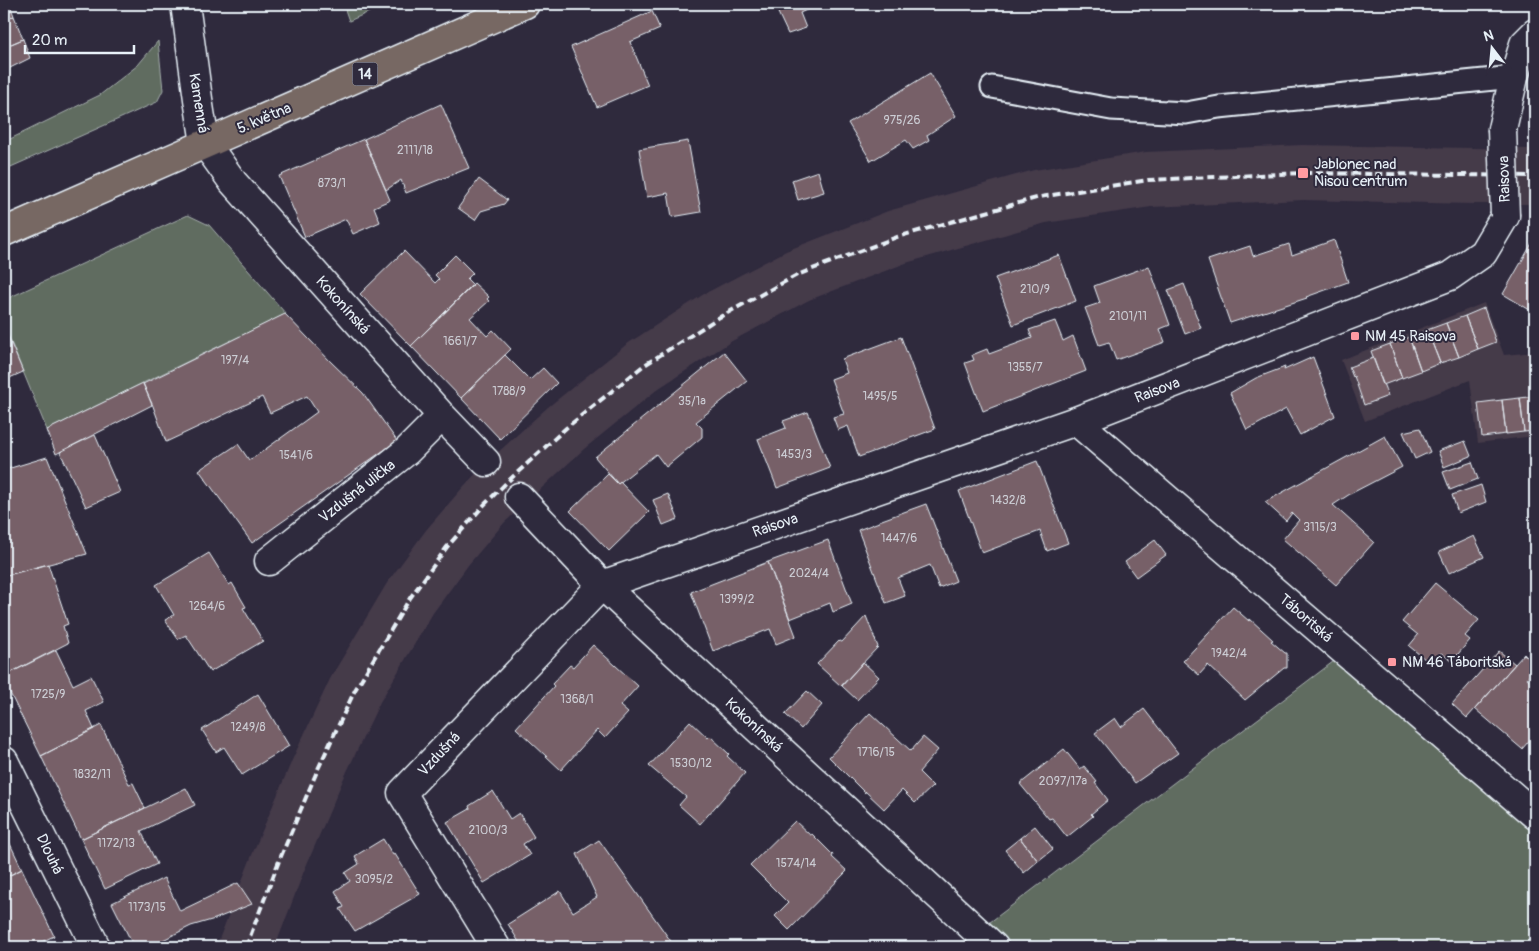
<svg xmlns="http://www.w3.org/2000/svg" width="1539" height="951" font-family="Pangolin,sans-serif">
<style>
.built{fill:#453a4a}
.green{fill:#616c60;stroke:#a4aeac}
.building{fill:#776068;stroke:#e8f1f8}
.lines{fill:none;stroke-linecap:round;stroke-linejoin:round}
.service-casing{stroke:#e8f1f8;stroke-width:25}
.minor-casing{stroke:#e8f1f8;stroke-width:31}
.primary-casing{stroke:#e8f1f8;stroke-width:31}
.service{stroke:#2f2a3d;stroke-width:21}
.minor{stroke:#2f2a3d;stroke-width:28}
.primary{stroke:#776864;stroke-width:28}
.rail{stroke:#e8f1f8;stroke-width:4;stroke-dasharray:8 4;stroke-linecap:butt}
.minor-bridge-casing{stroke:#e8f1f8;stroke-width:31;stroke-linecap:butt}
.minor-bridge{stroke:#2f2a3d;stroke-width:28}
.poi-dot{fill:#ff9aa2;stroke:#2f2a3d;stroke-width:2}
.labels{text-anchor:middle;stroke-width:4;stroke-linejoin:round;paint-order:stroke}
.number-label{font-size:12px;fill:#cccdd4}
.shield{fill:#2f2a3d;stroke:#b0b5c0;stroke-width:1}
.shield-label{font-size:14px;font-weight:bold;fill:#e8f1f8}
.street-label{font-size:15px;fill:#e8f1f8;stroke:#2f2a3d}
.poi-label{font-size:15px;fill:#e8f1f8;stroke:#2f2a3d;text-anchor:start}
</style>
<rect width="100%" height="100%" fill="#2f2a3d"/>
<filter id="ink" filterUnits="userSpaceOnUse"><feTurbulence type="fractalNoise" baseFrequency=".02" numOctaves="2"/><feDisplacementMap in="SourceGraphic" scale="10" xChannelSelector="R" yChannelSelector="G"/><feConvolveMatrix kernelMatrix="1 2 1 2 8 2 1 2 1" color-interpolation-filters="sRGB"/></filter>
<g filter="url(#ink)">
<path class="built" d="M1302 145 1535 149V204H1472L1303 200 1151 207 1046 223 906 263 809 300 732 341 659 388 584 449 504 523 469 564 433 613 380 702 343 780 304 871 275 947H216L254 850 293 758 331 677 387 583 426 530 464 486 486 463 548 407 627 344 704 294 786 251 888 211 1034 170 1146 152Z
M1484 303 1504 355 1535 352V436L1478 443 1470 380 1365 421 1341 360Z"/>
<path class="green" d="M343 4H387L349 21Z
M158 41 163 90 157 102 4 170V142L100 95 138 65Z
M188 215 209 225 286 314 143 383 47 430 4 325V300Z
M1346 652 1535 815V947H994L977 932Z"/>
<path class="building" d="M774 4H819L800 13 806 28 788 34Z
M10 5 14 16 4 19V8Z
M652 11 660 29 630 42 648 85 597 107 571 47Z
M14 16 23 39 4 47V19Z
M23 39 30 58 4 71V47Z
M930 73 956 116 927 135 929 140 913 149 906 140 871 161 848 123Z
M441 104 469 168 406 193 401 180 386 190 364 139Z
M364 139 390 200 374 207 380 222 353 234 346 219 305 237 279 176Z
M688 141 701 212 672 217 668 193 647 197 639 149Z
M818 171 824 192 798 200 792 180Z
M479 179 507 200 504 204 481 211 475 220 458 208Z
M1535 238V313L1503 294Z
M1334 240 1348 282 1306 297 1307 298 1230 323 1208 260 1250 246 1253 256 1289 244 1292 255Z
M404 251 435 283 439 279 435 275 455 255 473 273 467 279 473 285 411 346 360 294Z
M1059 255 1076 301 1013 325 995 278Z
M1149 266 1170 325 1160 329 1165 342 1116 360 1109 342 1099 345 1085 308 1100 303 1094 286Z
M474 283 489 297 487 299 489 301 470 318 487 336 493 330 511 349 461 398 411 346Z
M1184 284 1201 328 1185 334 1168 290Z
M1484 308 1496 342 1478 349 1465 316Z
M285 314 331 362 363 393 397 441 252 543 199 470 238 444 249 460 256 456 317 412 307 396 270 413 262 397 166 442 153 406 143 384Z
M1465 316 1478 349 1459 357 1446 323Z
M1055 321 1063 341 1073 336 1086 371 983 411 965 363 974 360 972 355 987 349 989 354 1032 338 1029 330Z
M1446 323 1459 357 1440 363 1427 330Z
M4 327 23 372 5 380 4 377Z
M1427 330 1440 363 1421 371 1409 337Z
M901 337 935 429 859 457 848 426 838 430 833 417 844 414 831 379 847 373 842 359Z
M1409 337 1421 371 1402 378 1390 344Z
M1390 344 1402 378 1383 385 1371 351Z
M724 352 747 381 696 422 702 428V437L666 467 656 454 618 484 595 457Z
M505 355 530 380 543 368 557 383 500 439 461 398Z
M1313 357 1335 416 1300 435 1286 409 1247 430 1230 393 1256 378 1285 367 1284 370Z
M1373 358 1388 396 1364 405 1354 376 1353 377 1349 367Z
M143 383 152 405 56 454 47 430Z
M1535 396V431L1524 432 1520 398Z
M1520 398 1524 432 1506 434 1502 400Z
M1502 400 1506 434 1482 437 1478 403Z
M808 412 830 468 777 488 758 439 786 428 783 421Z
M1420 428 1430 452 1415 459 1403 432Z
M95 435 120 492 86 507 60 452Z
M1385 436 1402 467 1350 494 1333 505 1374 542 1336 585 1283 539 1299 520 1292 513 1286 521 1265 502Z
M1465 441 1471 456 1444 467 1438 451Z
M47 457 87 554 4 576V470Z
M1037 461 1068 543 1047 551 1040 531 982 553 959 491Z
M1472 462 1478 479 1450 490 1443 472Z
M608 474 618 484 620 482 649 512 609 551 570 511Z
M1481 485 1486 502 1458 513 1452 495Z
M668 494 678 519 663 525 653 500Z
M926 504 956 581 939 588 930 565 898 578 905 596 886 603 858 530 879 522V521Z
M1474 536 1484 557 1449 573 1439 552Z
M828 540 852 604 833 612 830 603 790 619 768 562Z
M1155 540 1166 555 1136 577 1125 562Z
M209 553 229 585 232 583 246 607 243 608 263 641 210 672 186 635 178 639 165 620 174 615 156 585Z
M768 562 796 636 776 644 770 629 713 651 691 592Z
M48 564 68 624 63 626 68 643 4 676V576Z
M1435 583 1479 620 1465 636 1470 640 1452 661 1441 653 1431 664 1409 646 1418 635 1402 622Z
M1233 607 1249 621 1250 619 1273 640 1271 641 1285 653H1287V668H1284L1245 700 1208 665 1199 675 1183 661Z
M866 616 878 647 841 686 817 664 839 641 842 642Z
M593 645 638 686 620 706 628 713 605 738 597 730 561 770 516 728 554 686 552 684 570 665 573 667Z
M56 650 73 685 91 676 104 702 86 711 94 729 41 756 4 681V676Z
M1499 651 1515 664 1467 718 1452 704Z
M1524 654 1535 664V669L1527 678 1535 685V734L1522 749 1475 709Z
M863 662 879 677 857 700 842 686Z
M807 691 822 705 801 729 785 714Z
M258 694 289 746 242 775 224 747 216 752 202 730Z
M1144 709 1178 753 1135 783 1095 733 1115 718 1121 727Z
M870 713 911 751 923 737 938 750 919 772 933 786 915 803 902 790 884 809 865 791V793L829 757Z
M690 721 708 738 710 736 729 754 727 756 745 773 700 824 679 805 686 797 649 766Z
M101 725 129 784 133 783 145 808 81 839 41 756Z
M1064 749 1080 769 1084 766 1097 782 1095 783 1108 800 1091 814 1093 816 1067 837 1052 818 1049 819 1020 784Z
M186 788 195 805 141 831 157 864 105 889 81 839Z
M493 791 510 819 519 813 534 837 523 844 530 855 484 883 447 822 470 809 469 806Z
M795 821 810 835 812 834 833 855 832 857 847 871 789 930 775 916 788 903 750 865Z
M1035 826 1053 849 1038 861 1020 838Z
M4 831 22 869 4 878Z
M1020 838 1038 861 1024 873 1005 850Z
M383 839 393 855 395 854 420 894 355 931 340 909 344 907 335 891 350 881 345 873 359 864 355 856Z
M599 840 675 947H522L508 924 560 891 573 912 597 897 577 854Z
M22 869 54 936 31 947H4V878Z
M164 878 180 911 238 883 252 904 215 919 191 926 149 947H134L112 903Z"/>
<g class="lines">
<g class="service-casing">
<path id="service" d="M992 87 1111 109 1186 113 1219 107 1514 77"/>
</g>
<g class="minor-casing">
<path id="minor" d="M185 4 198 99 205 143 233 182 442 416 486 462
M1502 129 1514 77 1524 44 1535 33
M1076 421 1535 815
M519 497 602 585 994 947
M269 561 407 451 442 416
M4 761 96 947
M496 947 402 793 602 585 1076 421 1450 276 1483 253 1505 216"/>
</g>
<g class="primary-casing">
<path id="primary" d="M4 232 525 4"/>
</g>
<use href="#service" class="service"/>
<use href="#minor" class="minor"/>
<use href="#primary" class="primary"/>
<path class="rail" d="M246 947 279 861 318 769 355 690 410 598 447 547 484 505 506 483 566 428 643 366 718 318 797 275 897 237 1040 197 1148 180 1303 173 1535 176"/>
<g class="minor-bridge-casing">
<path id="minor-bridge" d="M1502 129 1505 216"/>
</g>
<use href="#minor-bridge" class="minor-bridge"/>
</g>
</g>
<g class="poi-dot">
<rect x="1297" y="167" width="12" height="12" rx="2.5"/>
<rect x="1350" y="331" width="10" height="10" rx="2.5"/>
<rect x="1387" y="657" width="10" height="10" rx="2.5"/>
</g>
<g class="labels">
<g class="number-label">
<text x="902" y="124">975/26</text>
<text x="415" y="154">2111/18</text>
<text x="332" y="187">873/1</text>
<text x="1035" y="293">210/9</text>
<text x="1128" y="320">2101/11</text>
<text x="460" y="345">1661/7</text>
<text x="235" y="364">197/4</text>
<text x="1025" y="371">1355/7</text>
<text x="509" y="395">1788/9</text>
<text x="880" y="400">1495/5</text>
<text x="692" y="405">35/1a</text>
<text x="794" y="458">1453/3</text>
<text x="296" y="459">1541/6</text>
<text x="1008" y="504">1432/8</text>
<text x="1320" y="531">3115/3</text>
<text x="899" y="542">1447/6</text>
<text x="809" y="577">2024/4</text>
<text x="737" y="603">1399/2</text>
<text x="207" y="610">1264/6</text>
<text x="1229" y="657">1942/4</text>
<text x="48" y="698">1725/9</text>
<text x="577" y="703">1368/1</text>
<text x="248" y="731">1249/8</text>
<text x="876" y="756">1716/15</text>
<text x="691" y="767">1530/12</text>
<text x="92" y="778">1832/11</text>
<text x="1063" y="785">2097/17a</text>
<text x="488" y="834">2100/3</text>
<text x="116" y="847">1172/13</text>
<text x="796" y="867">1574/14</text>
<text x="374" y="883">3095/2</text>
<text x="147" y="911">1173/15</text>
</g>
<rect class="shield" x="352.5" y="62.5" width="25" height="23" rx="4"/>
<g class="shield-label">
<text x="365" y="79">14</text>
</g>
<g class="street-label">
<text transform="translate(199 103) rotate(81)" y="5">Kamenná</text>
<text transform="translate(264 118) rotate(-23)" y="5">5. května</text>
<text transform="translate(1504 179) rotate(-92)" y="5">Raisova</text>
<text transform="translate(343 305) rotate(48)" y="5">Kokonínská</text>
<text transform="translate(1157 390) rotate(-21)" y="5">Raisova</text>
<text transform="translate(357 491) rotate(-38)" y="5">Vzdušná ulička</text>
<text transform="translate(775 525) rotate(-19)" y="5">Raisova</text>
<text transform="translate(1306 618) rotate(41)" y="5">Táboritská</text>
<text transform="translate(754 725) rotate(43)" y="5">Kokonínská</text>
<text transform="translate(439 754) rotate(-47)" y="5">Vzdušná</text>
<text transform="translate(50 854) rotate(64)" y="5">Dlouhá</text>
</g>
<g class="poi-label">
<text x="1314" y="169">Jablonec nad<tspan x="1314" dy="17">Nisou centrum</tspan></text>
<text x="1365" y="341">NM 45 Raisova</text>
<text x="1402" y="667">NM 46 Táboritská</text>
</g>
</g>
<rect width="1539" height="951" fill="none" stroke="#2f2a3d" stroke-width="20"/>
<rect x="10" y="10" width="1519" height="931" fill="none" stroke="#e8f1f8" stroke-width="2" filter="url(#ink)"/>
<g transform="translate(1492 48) rotate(344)" stroke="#2f2a3d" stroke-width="4" paint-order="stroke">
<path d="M0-4L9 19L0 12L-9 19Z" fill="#e8f1f8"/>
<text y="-8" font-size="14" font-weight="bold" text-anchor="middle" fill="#e8f1f8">N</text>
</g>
<path d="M25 45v8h109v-8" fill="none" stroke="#e8f1f8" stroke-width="2.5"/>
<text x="32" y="45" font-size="15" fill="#e8f1f8" stroke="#2f2a3d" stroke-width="4" paint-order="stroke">20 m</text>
</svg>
